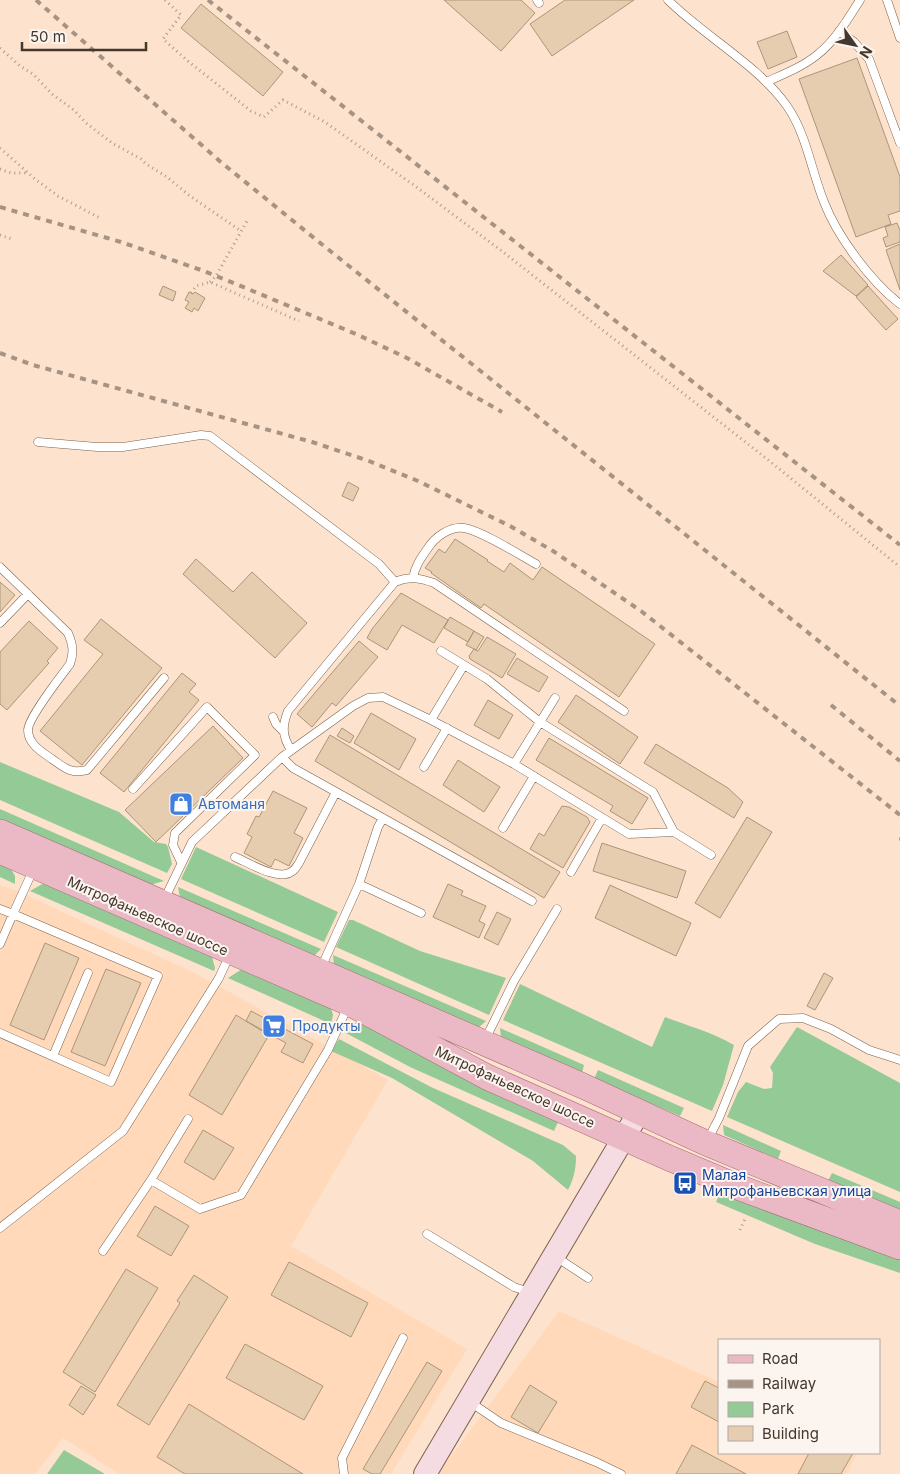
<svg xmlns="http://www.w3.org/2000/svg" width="900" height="1474" font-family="Inter,sans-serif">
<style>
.built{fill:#ffd9ba}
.green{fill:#94ca96}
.building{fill:#e6cdaf;stroke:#ad9578}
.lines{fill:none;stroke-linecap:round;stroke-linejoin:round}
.lane-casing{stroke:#7c614a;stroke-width:9}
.secondary-casing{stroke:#7c614a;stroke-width:24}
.primary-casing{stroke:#a86c77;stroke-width:26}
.path{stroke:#ae9a89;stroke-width:3;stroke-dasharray:1 4;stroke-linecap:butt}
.lane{stroke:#fff;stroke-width:8}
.secondary{stroke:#f5dbe2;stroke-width:22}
.primary{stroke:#ebb8c5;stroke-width:25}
.rail{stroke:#a69383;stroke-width:4;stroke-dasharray:6 6;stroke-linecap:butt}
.labels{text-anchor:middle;stroke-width:4;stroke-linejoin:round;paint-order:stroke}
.shop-label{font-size:14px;fill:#366cbe;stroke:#fbf4ef;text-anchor:start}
.street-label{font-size:14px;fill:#44382d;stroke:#fbf4ef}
.transit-label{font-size:14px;fill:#164399;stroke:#fbf4ef;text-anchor:start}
</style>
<rect width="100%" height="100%" fill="#fde3ce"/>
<path class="built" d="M0 885 17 891 195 973 388 1080 291 1246 467 1349 391 1474H119L63 1438 35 1474H0Z
M559 1311 719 1382V1453H857L847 1474H438Z"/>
<path class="green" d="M0 762 119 812 154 842 166 844 168 847 172 864 167 873 0 800Z
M0 809 164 881 150 885 0 820Z
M196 847 338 912 324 942 181 879Z
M0 864 11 869 15 876V884L0 877Z
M44 883 212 957 215 968 214 971 30 891Z
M178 887 321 949 313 957 180 898Z
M349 920H353L420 951 506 978 489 1015 336 947Z
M333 955 486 1021 478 1028 334 966Z
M242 969 331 1008 333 1015 331 1024 228 978Z
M520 984 652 1047 665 1017C688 1026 712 1032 734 1045L723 1085 712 1111 503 1020Z
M359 1021 559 1120 554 1131 410 1067 342 1031 346 1027Z
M797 1027 900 1083V1192L727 1117 738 1092 746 1082 764 1089 772 1088 773 1073 770 1067Z
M500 1028 584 1065 582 1073 501 1038Z
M339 1039 431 1087 563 1145 576 1156C576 1169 574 1178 568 1190L533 1161 392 1078 331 1051Z
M598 1070 684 1108 680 1116 594 1079Z
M723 1125 781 1151 778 1159 724 1135Z
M832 1173 900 1202V1212L828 1181Z
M721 1191 900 1256V1273L815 1244 716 1202Z
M64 1450 105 1474H47Z"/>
<path class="building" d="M444 0H521L535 13 501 51Z
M565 0H634L552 56 530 24Z
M201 4 283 72 263 96 181 28Z
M787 31 797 57 768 69 757 42Z
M857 58 900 177V211L888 215 891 224 856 237 799 79Z
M897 223 900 230V242L886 247 883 238 888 236 885 227Z
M900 244V290L886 250Z
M841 255 868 285 856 296 823 271Z
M163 286 176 292 173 301 159 295Z
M868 286 898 319 886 330 856 297Z
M189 292 193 294 195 292 205 298 198 311 194 308 192 312 185 308 189 302 185 300Z
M348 482 359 488 353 501 342 496Z
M455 539 488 560 487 561 504 572 510 563 533 580 542 567 655 644 619 697 484 604 481 608 431 573 432 572 425 568 439 549 445 553Z
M196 559 233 592 252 572 307 623 275 658 183 574Z
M0 582 15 595 0 612Z
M401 593 448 620 434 643 402 625 387 650 367 638 372 629Z
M450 617 474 631 468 642 444 628Z
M101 619 162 668 82 765 40 731 103 654 84 640Z
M29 621 58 648 47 661 49 663 7 710 0 704V652Z
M474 631 484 637 476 650 466 645Z
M487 637 516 654 502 678 470 659 469 656 474 649 478 651Z
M359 641 378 657 336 706 332 703 312 727 297 714Z
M517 658 548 677 539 692 507 674Z
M182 673 196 684 189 692 199 700 124 792 100 773Z
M576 695 638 737 620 764 558 722Z
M488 700 513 715 499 739 474 725Z
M371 713 416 739 399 770 354 743Z
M213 726 243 758 156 842 125 810Z
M342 728 354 736 350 743 337 736Z
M330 735 560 872 544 898 315 761Z
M549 738 648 798 632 824 610 811 613 806 536 760Z
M656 744 728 788 743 802 734 818 644 763Z
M458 760 500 787 484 812 443 785Z
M273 791 307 808 294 833 303 838 289 866 275 859 271 867 244 853 252 837 247 834 256 816 259 817Z
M562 806 569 807 587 817 590 822 563 868 530 849 539 833 544 836Z
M747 817 772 832 720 918 695 903Z
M602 843 686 871 677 898 593 871Z
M448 884 463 891 461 895 486 906 479 921 485 924 479 938 433 917Z
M610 885 691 923 676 956 595 918Z
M497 912 511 919 498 945 484 938Z
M45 943 79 958 44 1040 10 1025Z
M106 969 141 983 105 1066 71 1052Z
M824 973 833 978 815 1010 807 1006Z
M251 1011 313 1044 303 1063 281 1052 286 1043 246 1021Z
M236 1015 269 1035 222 1115 189 1095Z
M203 1130 234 1148 214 1180 184 1162Z
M155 1206 189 1226 171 1256 137 1236Z
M289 1262 368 1303 351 1337 271 1295Z
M126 1269 158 1288 95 1392 63 1372Z
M194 1275 228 1297 149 1425 117 1405 180 1303 177 1301Z
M245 1344 323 1386 304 1420 226 1378Z
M427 1362 442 1371 380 1474H372L363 1469Z
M705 1381 719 1388V1422L691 1407Z
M530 1385 557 1402 538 1433 511 1417Z
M81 1386 96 1395 83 1415 69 1405Z
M189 1404 303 1474H185L157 1457Z
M692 1445 746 1474H676Z
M809 1453H853L841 1474H798Z"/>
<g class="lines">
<g class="lane-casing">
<path id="lane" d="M537 0 539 3
M668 0C704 36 758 65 787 106 807 135 811 170 824 202 837 236 871 282 900 304
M887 0 900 38
M839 31 854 42 869 59 900 143
M766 82C784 74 802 67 817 55 835 41 848 19 860 0
M38 442 97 447H123L201 435 210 436 379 564 395 582
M0 567 68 633C73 645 74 652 70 664 61 676 28 718 28 730 28 744 42 752 52 759 65 768 70 774 87 770L164 678
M413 578C415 566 421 558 428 548 435 537 450 526 464 528 482 531 518 554 536 564
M0 623 28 594
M441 651 487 679 540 722 653 792 674 832
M273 717 276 724 283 731
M431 720 464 665
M291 750C282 736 282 726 288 711L395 582C409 576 420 578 434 583L624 711
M282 757 293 768 532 901
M514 764 555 698
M424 767 447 728
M133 789 207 707 255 755 175 833 173 845 181 862
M503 828 534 776
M235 857C249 863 278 881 291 872 295 870 297 866 299 863L336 792
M571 872 602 818
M359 884 421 913
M164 900 192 842 282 757 353 706 368 698 383 697 431 720 514 764 629 834 674 832 711 855
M0 909 13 914 34 868
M0 944 13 914 158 976 111 1082 0 1033
M321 968 359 884 378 827 383 818
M485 1040 514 981 557 909
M53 1056 88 973
M708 1139 719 1118 748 1046 779 1019 803 1018 831 1029 869 1050 900 1060
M151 1180 200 1209 241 1195 328 1050 348 1006
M0 1228 123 1131 219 978 230 954
M427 1234 514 1287 529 1292
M103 1251 151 1180 188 1119
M556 1257 588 1278
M470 1402 501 1423 596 1462 621 1474
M344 1474 342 1458 403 1338"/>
</g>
<g class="secondary-casing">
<path id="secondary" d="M425 1474 639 1112"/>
</g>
<g class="primary-casing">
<path id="primary" d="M0 832 583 1086 706 1143 900 1223
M0 851 349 1003 487 1077 669 1158 743 1189 900 1247"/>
</g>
<path class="path" d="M165 0 181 15 163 39 189 62 251 111 264 117 283 100 325 122 415 186 503 252 767 459 900 567
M0 48 20 66 33 74 52 94 75 111 86 123 112 143 141 159 146 164 167 177 190 196 241 231
M0 148 35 179 58 196 100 218
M0 169 11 173H28
M0 235 12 239
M210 282 216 276 247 221
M191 293 196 286 210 282 299 321
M899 839H900
M740 1230 745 1219"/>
<use href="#lane" class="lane"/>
<use href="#secondary" class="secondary"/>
<use href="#primary" class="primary"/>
<path class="rail" d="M36 0 222 163 319 242 900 706
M208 0 900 545
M0 207 121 242 201 270 236 284 356 334 407 358 502 412
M0 353 33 365 312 442 369 461 418 481 510 526 553 551 641 611 900 815
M831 705 900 761"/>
</g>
<defs>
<g id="shop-square" transform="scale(1.25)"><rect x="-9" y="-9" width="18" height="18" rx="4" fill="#3f7fe0" stroke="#fbf4ef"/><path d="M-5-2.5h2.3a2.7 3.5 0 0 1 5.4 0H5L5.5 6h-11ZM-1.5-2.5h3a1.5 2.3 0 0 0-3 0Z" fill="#fff"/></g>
<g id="supermarket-square" transform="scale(1.25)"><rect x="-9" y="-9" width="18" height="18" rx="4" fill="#3f7fe0" stroke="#fbf4ef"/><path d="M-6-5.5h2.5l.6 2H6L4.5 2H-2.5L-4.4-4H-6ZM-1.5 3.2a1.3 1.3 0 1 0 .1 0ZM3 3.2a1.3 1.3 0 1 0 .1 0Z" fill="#fff"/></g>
<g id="bus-square" transform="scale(1.25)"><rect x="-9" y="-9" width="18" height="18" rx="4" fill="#1a4fb4" stroke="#fbf4ef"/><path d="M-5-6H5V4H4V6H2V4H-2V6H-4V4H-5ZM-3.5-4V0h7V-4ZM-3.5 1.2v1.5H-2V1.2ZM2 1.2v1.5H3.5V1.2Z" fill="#fff"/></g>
</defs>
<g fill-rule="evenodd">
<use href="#shop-square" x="181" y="804"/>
<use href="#supermarket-square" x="274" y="1026"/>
<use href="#bus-square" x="685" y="1183"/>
</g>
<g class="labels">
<g class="shop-label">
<text x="198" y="809">Автоманя</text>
<text x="292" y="1031">Продукты</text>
</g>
<g class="street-label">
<text transform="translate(148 916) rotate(24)" y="5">Митрофаньевское шоссе</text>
<text transform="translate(515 1087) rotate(25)" y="5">Митрофаньевское шоссе</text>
</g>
<g class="transit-label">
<text x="702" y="1180">Малая<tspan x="702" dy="16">Митрофаньевская улица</tspan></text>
</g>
</g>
<rect x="718" y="1339" width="162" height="115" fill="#fbf4ef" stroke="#b2a9a1"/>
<rect x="728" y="1355" width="25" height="8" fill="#ebb8c5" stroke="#b2a9a1"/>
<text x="762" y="1364" font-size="15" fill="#44382d">Road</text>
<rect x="728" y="1380" width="25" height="8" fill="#a69383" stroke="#b2a9a1"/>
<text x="762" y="1389" font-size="15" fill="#44382d">Railway</text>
<rect x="728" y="1402" width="25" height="15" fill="#94ca96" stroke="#b2a9a1"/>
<text x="762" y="1414" font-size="15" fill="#44382d">Park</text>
<rect x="728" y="1426" width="25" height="15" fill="#e6cdaf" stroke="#b2a9a1"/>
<text x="762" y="1439" font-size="15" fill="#44382d">Building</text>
<g transform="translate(855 45) rotate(123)" stroke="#fbf4ef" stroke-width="4" paint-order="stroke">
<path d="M0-4L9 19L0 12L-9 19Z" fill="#44382d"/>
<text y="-8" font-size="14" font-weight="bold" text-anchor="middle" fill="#44382d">N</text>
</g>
<path d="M22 42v8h124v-8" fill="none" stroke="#44382d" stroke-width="2.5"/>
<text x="30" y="42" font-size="15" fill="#44382d" stroke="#fbf4ef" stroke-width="4" paint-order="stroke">50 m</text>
</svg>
